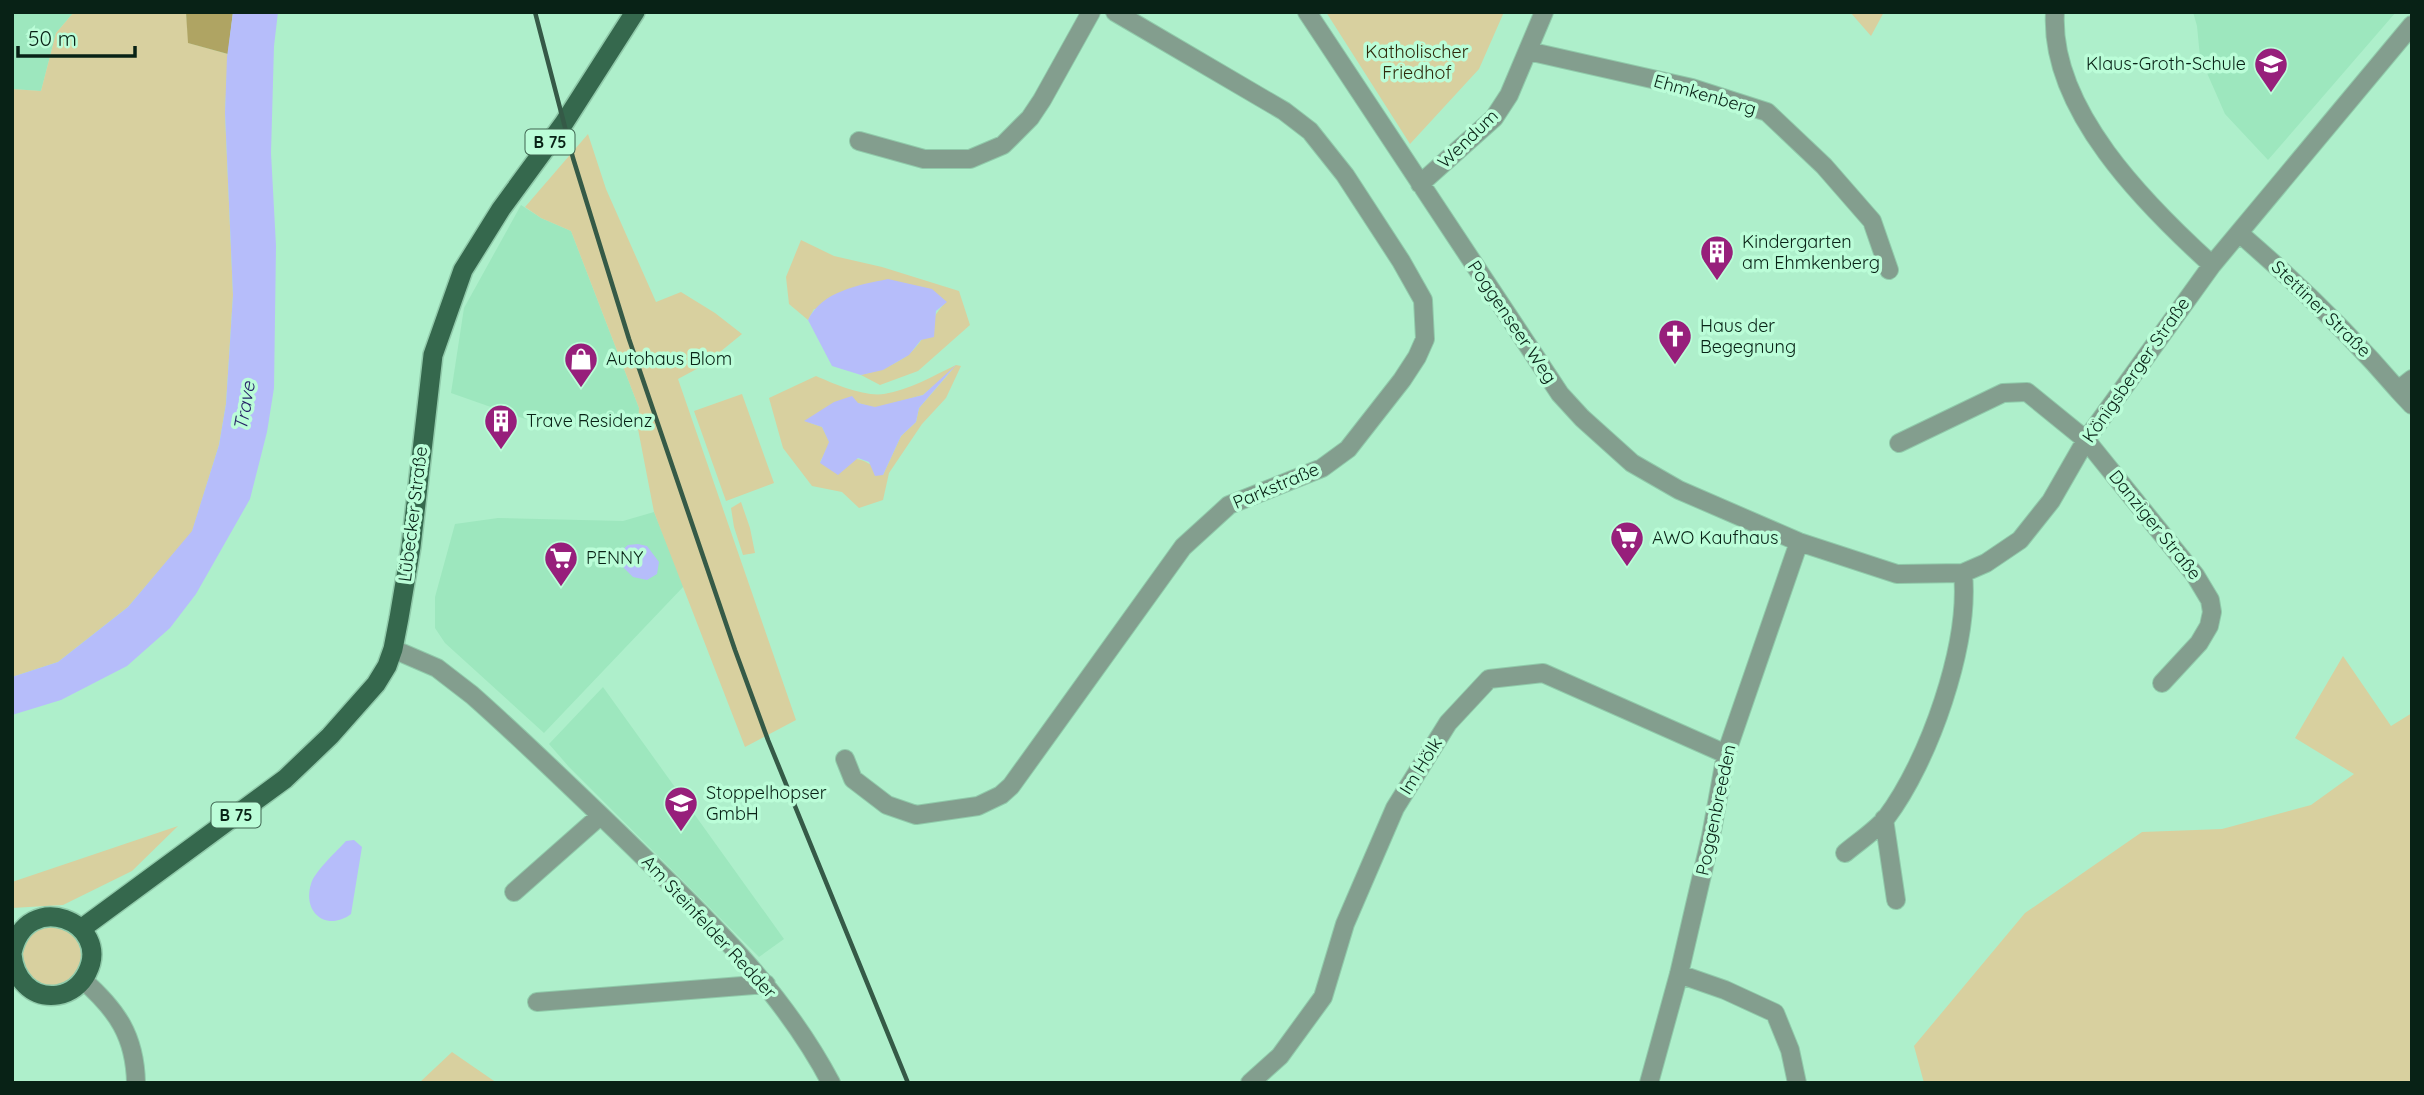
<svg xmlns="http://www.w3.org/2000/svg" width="2424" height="1095" font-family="Quicksand,sans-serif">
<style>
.built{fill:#9de7be}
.green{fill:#d8d09f;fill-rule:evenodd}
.forest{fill:#afa463}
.water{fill:#b6bdfa}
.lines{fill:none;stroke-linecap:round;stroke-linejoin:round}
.minor-casing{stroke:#90caaa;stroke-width:20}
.primary-casing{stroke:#90caaa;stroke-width:22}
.minor{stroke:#839e8e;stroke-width:18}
.primary{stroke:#35684d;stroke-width:19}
.rail{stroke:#355a47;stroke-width:4.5}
.labels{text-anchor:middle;stroke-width:7;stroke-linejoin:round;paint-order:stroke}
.shield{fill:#bbfdd8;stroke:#3e6450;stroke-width:2}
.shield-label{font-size:16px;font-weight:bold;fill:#082216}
.park-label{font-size:18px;fill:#2f2a0c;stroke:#bbfdd8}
.poi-label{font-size:18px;fill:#082216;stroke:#bbfdd8;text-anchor:start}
.street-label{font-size:18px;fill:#082216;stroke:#bbfdd8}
.water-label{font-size:19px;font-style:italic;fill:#262267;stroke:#bbfdd8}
</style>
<rect width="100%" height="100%" fill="#aeefcb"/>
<path class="built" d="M12 12H74L56 33 41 91 12 89Z
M2193 12H2396L2268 160 2225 114 2200 57 2197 26Z
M521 205 541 218 571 231 639 408 638 429 531 421 451 393 464 308Z
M654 512 684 586 544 733 445 643 435 628V597L455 524 498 518 623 521Z
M603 687 784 939 759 957 569 767 549 744Z"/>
<path class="green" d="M74 12H186L189 43 228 54 225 113 233 295 226 404 219 445 192 532 128 607 58 662 12 677V89L41 91 56 33Z
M1326 12H1504L1479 69 1410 144Z
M1850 12H1884L1871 36Z
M588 134 606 189 656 302 681 292 715 313 742 334 704 365 678 379 796 720 745 747 654 512 638 429 639 408 571 231 541 218 525 207Z
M801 240 834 256 882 267 959 291 970 325 918 371 880 385 861 375C885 369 908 361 922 339 931 324 934 314 946 302L814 309 808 320 789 304 786 277Z
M956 365 961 366 946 398 922 424 889 473 883 500 859 508 842 492 812 486 783 448 769 398 816 376C834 384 865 397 884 394 909 390 933 376 956 365ZM953 369 919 408 916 422 901 436 883 475C859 452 851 459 820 462L830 443 822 427 805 421 858 403 875 408 923 395Z
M742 394 774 483 726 501 694 411Z
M741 502 750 528 755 553 743 555 734 527 731 508Z
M2343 656 2391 726 2412 713V1083H1924L1914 1046 2025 913 2142 832 2222 829 2311 805 2354 774 2295 738Z
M178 826 132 871 63 905 12 908V882Z
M21 956a30 30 0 1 1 60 0a30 30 0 1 1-60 0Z
M452 1052 497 1083H419Z"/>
<path class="forest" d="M186 12H233L228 54 188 43Z"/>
<path class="water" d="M233 12H278L274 46 271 153 276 246 274 388 267 432 250 499 196 594 170 628 127 666 61 700 12 715V677L58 662 128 607 192 531 219 445 226 404 233 295 225 113 227 57Z
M888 279 932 289 947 302 936 311 934 337 921 340 909 355 883 370 861 375 832 366 808 320C822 291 859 285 888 279Z
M956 365 919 408 916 422 901 436 883 475 875 476 869 462 858 458 838 475 820 463 829 442 822 427 804 421 834 402 852 396 858 403 875 407 923 395Z
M638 544 647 546 659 562 657 574 647 580 633 577 620 564 621 551 628 545Z
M354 840 362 847 351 914C327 932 302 913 311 884 314 872 337 851 346 841Z"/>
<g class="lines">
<g class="minor-casing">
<path id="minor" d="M1307 12 1560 394 1582 418 1632 463 1679 490 1799 542 1897 574 1963 573 1986 563 2020 540 2051 501 2086 440 2212 265 2412 25
M2055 12C2049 109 2146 205 2212 265
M1528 51 1692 88 1767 112 1824 166 1872 221 1889 270
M859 141 924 159H970L1003 145 1030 118 1042 100 1091 12
M1420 184 1494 118 1509 95 1544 12
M2239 233C2296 282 2349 333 2398 390L2412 379
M2398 390 2412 405
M1899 443 2003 393 2027 392 2086 440 2195 575 2210 600 2212 612 2209 626 2199 643 2162 683
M393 649 437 668 472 695C524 741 573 789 623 837 700 912 780 986 831 1083
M845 759 853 779 887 805 916 815 978 806 1001 795 1011 786 1183 547 1229 505 1322 468 1348 449 1402 380 1417 357 1425 339 1423 300 1401 261 1345 175 1310 131 1284 111 1115 12
M1884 819 1896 900
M1845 853C1858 842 1875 831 1886 818 1929 761 1970 645 1963 573
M514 892 600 816
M1679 974 1725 990 1775 1013 1790 1050 1797 1083
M83 980C117 1010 135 1036 136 1083
M537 1002 766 984
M1250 1083 1280 1056 1323 997 1345 924 1395 808 1448 723 1489 679 1543 673 1726 754
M1649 1083 1679 974 1711 836 1726 754 1799 542"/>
</g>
<g class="primary-casing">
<path id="primary" d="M81 929 285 779 330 736 376 684 387 666 393 649 399 618 411 547 433 355 463 270 501 209 564 123 635 12
M12 953C26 887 113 922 87 973 81 985 70 993 58 995 31 999 14 978 12 954"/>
</g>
<use href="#minor" class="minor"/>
<use href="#primary" class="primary"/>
<path class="rail" d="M535 12 573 158 629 339 735 650 768 740 908 1083"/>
</g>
<defs>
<g id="school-pin" transform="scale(1.75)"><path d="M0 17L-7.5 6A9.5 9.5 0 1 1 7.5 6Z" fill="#971f7b" stroke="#bbfdd8"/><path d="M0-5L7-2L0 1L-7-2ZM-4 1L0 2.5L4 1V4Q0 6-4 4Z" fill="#fff"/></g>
<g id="building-pin" transform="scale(1.75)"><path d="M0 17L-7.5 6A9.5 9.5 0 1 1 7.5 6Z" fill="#971f7b" stroke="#bbfdd8"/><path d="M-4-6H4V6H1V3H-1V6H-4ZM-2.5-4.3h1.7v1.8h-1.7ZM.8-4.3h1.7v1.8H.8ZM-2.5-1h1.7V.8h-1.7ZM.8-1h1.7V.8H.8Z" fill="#fff"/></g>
<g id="church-pin" transform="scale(1.75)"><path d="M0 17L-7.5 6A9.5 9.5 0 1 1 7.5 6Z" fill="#971f7b" stroke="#bbfdd8"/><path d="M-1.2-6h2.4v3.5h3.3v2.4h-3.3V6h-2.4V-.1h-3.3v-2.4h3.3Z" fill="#fff"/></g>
<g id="shop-pin" transform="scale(1.75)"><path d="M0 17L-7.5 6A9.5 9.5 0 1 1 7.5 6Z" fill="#971f7b" stroke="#bbfdd8"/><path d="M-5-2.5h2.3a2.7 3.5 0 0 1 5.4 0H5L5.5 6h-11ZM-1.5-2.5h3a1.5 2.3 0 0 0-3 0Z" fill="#fff"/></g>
<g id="supermarket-pin" transform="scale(1.75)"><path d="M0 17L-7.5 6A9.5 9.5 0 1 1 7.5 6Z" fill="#971f7b" stroke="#bbfdd8"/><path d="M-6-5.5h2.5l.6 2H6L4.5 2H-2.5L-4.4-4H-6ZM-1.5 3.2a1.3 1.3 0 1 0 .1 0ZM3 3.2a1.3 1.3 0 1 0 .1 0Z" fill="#fff"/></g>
</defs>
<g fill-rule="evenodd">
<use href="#school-pin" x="2271" y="64"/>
<use href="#building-pin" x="1717" y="252"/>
<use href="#church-pin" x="1675" y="336"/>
<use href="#shop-pin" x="581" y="359"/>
<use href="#building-pin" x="501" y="421"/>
<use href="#supermarket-pin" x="1627" y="538"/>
<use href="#supermarket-pin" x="561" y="558"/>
<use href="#school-pin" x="681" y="803"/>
</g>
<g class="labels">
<g class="shield">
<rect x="525.5" y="129.5" width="49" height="25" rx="5"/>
<rect x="211.5" y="802.5" width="49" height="25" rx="5"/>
</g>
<g class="shield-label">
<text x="550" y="148">B 75</text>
<text x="236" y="821">B 75</text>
</g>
<g class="park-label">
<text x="1417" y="58">Katholischer<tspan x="1417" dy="21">Friedhof</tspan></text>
</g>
<g class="poi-label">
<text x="2246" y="70" text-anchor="end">Klaus-Groth-Schule</text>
<text x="1742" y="248">Kindergarten<tspan x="1742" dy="21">am Ehmkenberg</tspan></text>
<text x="1700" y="332">Haus der<tspan x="1700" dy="21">Begegnung</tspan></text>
<text x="606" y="365">Autohaus Blom</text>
<text x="526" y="427">Trave Residenz</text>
<text x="1652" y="544">AWO Kaufhaus</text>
<text x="586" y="564">PENNY</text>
<text x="706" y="799">Stoppelhopser<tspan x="706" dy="21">GmbH</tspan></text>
</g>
<g class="street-label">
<text transform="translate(1705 95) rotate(16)" y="6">Ehmkenberg</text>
<text transform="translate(1468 139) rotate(-44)" y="6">Wendum</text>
<text transform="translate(2321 309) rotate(44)" y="6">Stettiner Straße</text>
<text transform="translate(1512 322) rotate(56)" y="6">Poggenseer Weg</text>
<text transform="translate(2136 370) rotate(-55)" y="6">Königsberger Straße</text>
<text transform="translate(1276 486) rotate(-23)" y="6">Parkstraße</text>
<text transform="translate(413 514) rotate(-83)" y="6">Lübecker Straße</text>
<text transform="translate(2155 525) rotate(51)" y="6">Danziger Straße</text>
<text transform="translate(1421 766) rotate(-58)" y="6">Im Hölk</text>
<text transform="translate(1716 810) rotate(-78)" y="6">Poggenbreeden</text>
<text transform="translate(709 927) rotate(47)" y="6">Am Steinfelder Redder</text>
</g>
<g class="water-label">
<text transform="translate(244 406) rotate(-80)" y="7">Trave</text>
</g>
</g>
<rect width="2424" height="1095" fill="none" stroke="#082216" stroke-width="28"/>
<path d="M18 46v10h117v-10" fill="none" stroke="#082216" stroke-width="3.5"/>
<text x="28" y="46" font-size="21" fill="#082216" stroke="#bbfdd8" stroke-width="5" paint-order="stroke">50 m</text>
</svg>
